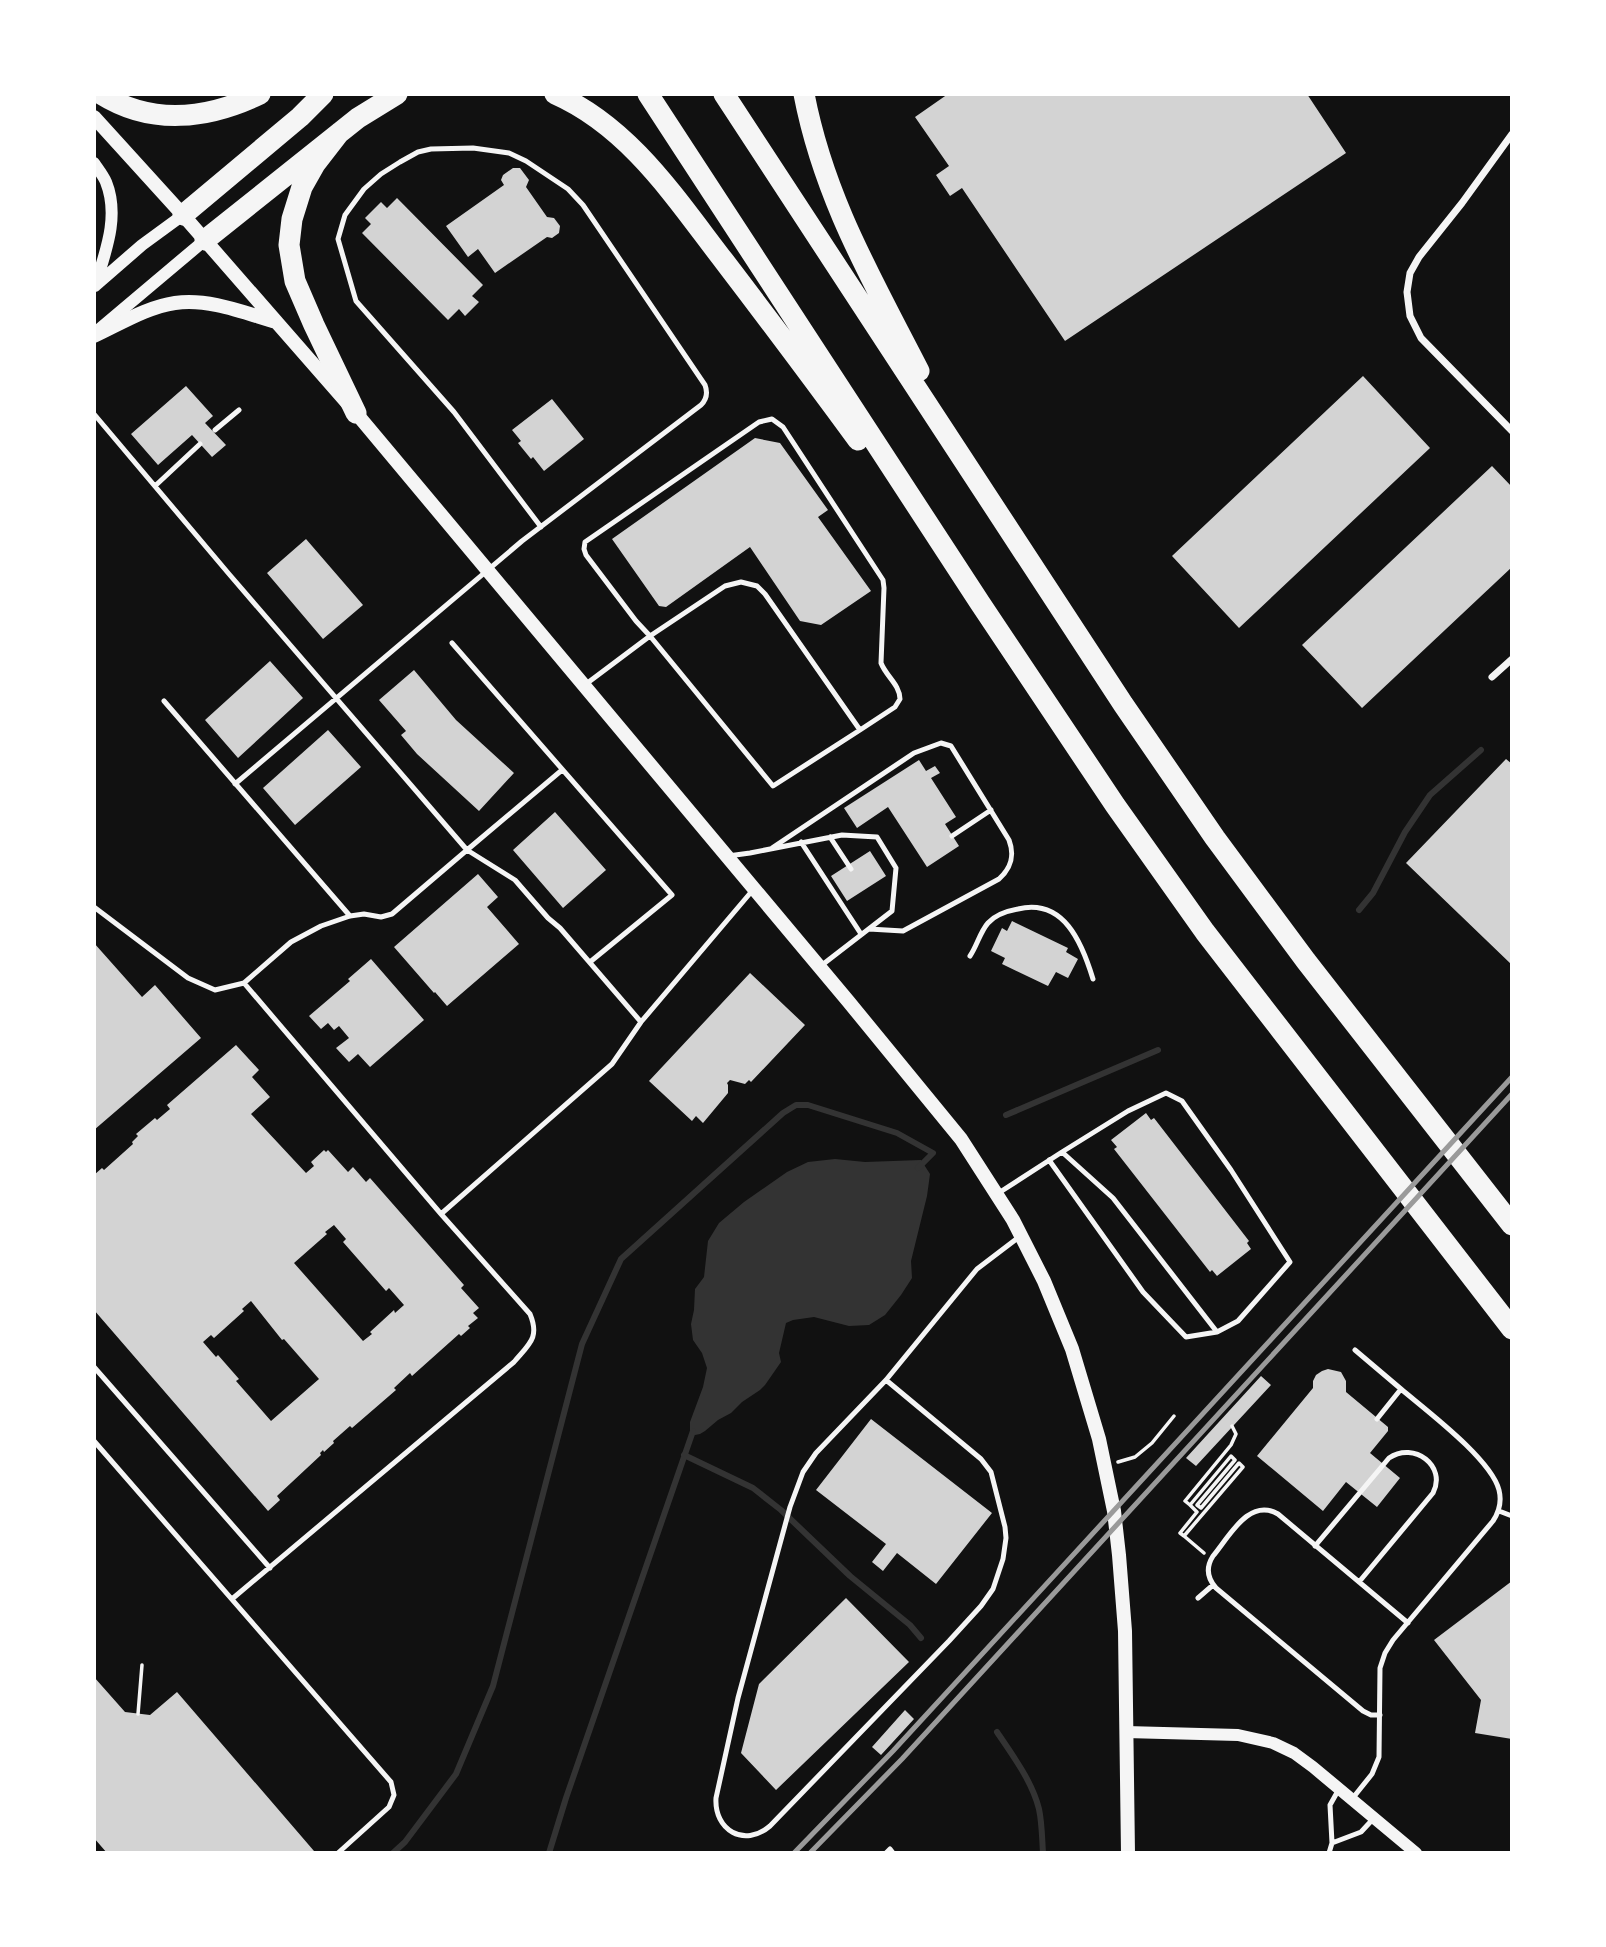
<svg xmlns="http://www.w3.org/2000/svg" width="1606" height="1947" font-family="Rubik,sans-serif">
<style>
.water{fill:#333}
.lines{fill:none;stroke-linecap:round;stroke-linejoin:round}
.stream{stroke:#333;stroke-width:6}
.building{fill:#d3d3d3;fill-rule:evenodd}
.path{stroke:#f5f5f5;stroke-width:3.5}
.service{stroke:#f5f5f5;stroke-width:5}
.minor{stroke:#f5f5f5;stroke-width:7}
.tertiary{stroke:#f5f5f5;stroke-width:12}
.secondary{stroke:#f5f5f5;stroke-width:14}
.motorway{stroke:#f5f5f5;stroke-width:21}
.rail{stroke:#9a9a9a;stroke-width:5}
</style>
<rect width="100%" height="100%" fill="#111"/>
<path class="water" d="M835 1159 865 1162 921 1160 930 1174 927 1196 911 1261 912 1278 901 1295 885 1315 869 1325 849 1326 814 1317 793 1320 786 1323 779 1353 781 1362 765 1385 760 1390 742 1402 731 1413 718 1420 705 1431 700 1434 690 1436V1422L703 1387 707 1368 702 1353 693 1340 691 1324 694 1310 695 1289 704 1277 708 1241 719 1223 744 1202 787 1172 808 1162Z"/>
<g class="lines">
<path class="stream" d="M1359 910 1373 893 1405 832 1430 795 1481 750
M1006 1115 1158 1050
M684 1455 753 1488 781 1510 850 1576 910 1625 921 1638
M997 1732C1013 1756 1032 1781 1039 1809 1042 1823 1042 1838 1043 1853
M393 1853 405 1842 456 1774 493 1686 582 1344 621 1259 783 1113 796 1105H808L897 1133 933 1153 918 1168
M549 1853 566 1798 693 1431"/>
</g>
<path class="building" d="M948 94H1307L1346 153 1065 341 962 188 950 196 936 175 949 166 915 117Z
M513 168H520L529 180 526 187 547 217 554 218 560 226 559 233 552 238 547 237 495 273 478 249 468 257 446 226 504 185 501 180 503 175Z
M397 198 483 285 472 296 479 302 465 316 459 309 448 320 362 233 371 224 365 218 381 202 387 208Z
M1363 376 1430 448 1239 628 1172 556Z
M186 386 213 416 205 423 226 445 212 457 192 435 158 465 131 434Z
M552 399 584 439 544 471 533 457 531 459 518 443 521 441 512 430Z
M755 438 780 443 828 510 818 517 871 591 821 625 800 621 750 547 666 607 659 606 612 539Z
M1492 466 1512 487V567L1362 708 1302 645Z
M306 539 363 605 323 639 267 573Z
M270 661 303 698 238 758 205 720Z
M414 670 456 720 514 773 479 811 417 754 401 735 406 731 379 700Z
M328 730 361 767 295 825 263 788Z
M1506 759 1512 764V965L1406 863Z
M919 760 926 771 935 766 940 773 931 778 956 817 945 824 959 846 927 867 888 807 857 828 844 808Z
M555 812 606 870 563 908 513 850Z
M870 851 886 876 847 901 831 876Z
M478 874 498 897 487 907 519 944 447 1006 435 992 434 993 394 947Z
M1012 921 1068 948 1066 952 1078 959 1068 978 1056 972 1048 986 1002 964 1005 958 991 951 1002 928 1007 931Z
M94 943 142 997 155 985 201 1038 94 1130Z
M371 959 424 1020 370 1067 358 1054 349 1062 336 1048 349 1038 339 1026 334 1030 328 1023 321 1029 309 1016 350 981 348 979Z
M750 973 805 1025 751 1082 749 1080 745 1084 730 1080 727 1083 728 1085V1093L703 1123 696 1116 692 1121 649 1081Z
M236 1045 259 1070 252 1077 270 1097 251 1114 306 1173 314 1166 311 1162 324 1150 326 1152 328 1150 348 1172 353 1167 366 1182 370 1178 464 1285 461 1288 479 1308 473 1313 478 1318 468 1326 470 1328 461 1336 459 1334 412 1376 410 1373 394 1388 396 1390 352 1428 350 1426 333 1441 334 1443 324 1452 323 1450 320 1453 321 1455 277 1496 280 1500 268 1511 94 1310V1175L102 1168 104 1170 133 1144 132 1142 138 1136 136 1134 155 1118 157 1120 170 1109 167 1105ZM334 1225 346 1239 343 1242 386 1291 389 1288 404 1305 395 1313 394 1310 370 1332 372 1334 363 1341 294 1263 327 1234 325 1232ZM251 1301 282 1340 284 1339 319 1379 271 1421 236 1381 239 1379 218 1355 216 1357 203 1342 211 1335 214 1338 244 1311 242 1309Z
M1146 1113 1151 1120 1154 1118 1249 1241 1247 1243 1251 1249 1217 1276 1212 1270 1210 1272 1114 1149 1117 1147 1111 1140Z
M1328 1369 1341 1372 1346 1381V1392L1388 1427V1431L1370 1453 1400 1478 1377 1507 1346 1482 1323 1511 1257 1456 1313 1388V1381L1316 1375 1322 1371Z
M1261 1376 1271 1385 1196 1466 1186 1458Z
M871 1419 992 1513 936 1584 897 1553 883 1571 872 1562 886 1544 816 1490Z
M1512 1581V1739L1475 1733 1481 1700 1434 1640Z
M846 1598 909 1662 776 1790 741 1753 759 1684Z
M94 1677 125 1712 150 1715 177 1692 314 1851 107 1853 94 1838Z
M905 1710 914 1719 881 1755 872 1747Z"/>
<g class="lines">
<path class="path" d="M1118 1462 1135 1457 1152 1443 1174 1416
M1184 1536 1180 1533 1197 1512 1190 1505
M1204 1553 1184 1536 1243 1467 1239 1463 1201 1508 1197 1505 1235 1460 1231 1456 1190 1505 1185 1501 1231 1445 1236 1434 1232 1426
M138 1714 142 1665"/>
<path class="service" d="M94 414 229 574 467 850 562 770
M215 430 239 410
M155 486 200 444
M741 582 757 586 765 594 860 730 773 786 650 636 725 586Z
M452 643 672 895 590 962
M586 684 650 636 636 621 586 555 584 549 585 542 759 422 772 419 783 427 883 580 884 588 881 663C886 676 900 685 900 699L895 707 860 730
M164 701 350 916
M235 784 522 541C582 496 641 450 701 405 707 399 708 393 705 385L583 205 568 189 526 161 509 153 473 148 431 149 418 152 400 162 381 174 364 189 345 215 338 239 356 301 454 412 541 527
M952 836 991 810
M830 837 851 869
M801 842 861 934
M772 848 914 753 941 743 951 746 1009 840C1015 856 1011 868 999 879L903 931 869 929
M728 856 750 853 842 835 877 837 896 868 892 911 822 965
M94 907 188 978 215 990 244 983 291 942 321 926 350 916 364 914 381 917 392 914 467 850 515 880 548 918 560 928 641 1022 752 891
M970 956C977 946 980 932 988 923 996 914 1007 911 1018 909 1064 898 1082 943 1093 979
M1049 1160 1143 1292 1186 1337 1217 1332
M997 1194 1062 1152 1113 1198 1217 1332 1238 1321 1290 1262 1231 1170 1182 1101 1166 1093 1128 1111 1062 1152
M441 1214 612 1064 641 1022
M1355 1350 1401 1389
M94 1367 270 1568
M886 1380 981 1459 991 1472 1005 1527 1006 1538 1003 1559 993 1589 981 1606 949 1641 770 1826C744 1848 714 1830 716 1798L738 1698 790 1507 803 1472 816 1453 886 1380 977 1269 1019 1237
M94 1441 391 1782 394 1795 389 1807 338 1853
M1499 1511 1512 1516
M1315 1546 1389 1458C1414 1441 1447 1466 1433 1493L1359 1582
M1198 1598 1213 1585
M232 1599 514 1362C529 1344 540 1338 530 1314L441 1214 244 983
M1380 1715H1371L1363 1711 1216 1588C1207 1578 1206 1567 1213 1556 1229 1537 1249 1497 1278 1514L1408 1623
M1352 1799 1372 1774 1379 1757 1380 1668 1385 1653 1393 1640 1493 1521C1499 1512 1502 1502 1499 1490 1491 1459 1427 1411 1401 1389L1377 1419
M1332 1843 1361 1832 1374 1818
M886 1853 890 1849 893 1853
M1329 1853 1332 1843 1330 1805 1339 1789"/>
<path class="minor" d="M1512 134 1462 203 1419 257 1410 273 1407 292 1410 316 1421 338 1512 431
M1492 677 1512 659"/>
<path class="tertiary" d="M94 163C98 169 103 175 106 182 120 217 105 253 95 286
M96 285 142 245 183 215
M97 331 205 240
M1126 1732 1238 1735 1273 1743 1294 1753 1313 1767 1416 1853"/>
<path class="secondary" d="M94 117 183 215 356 413 848 1001 961 1139 1013 1220 1044 1281 1072 1349 1099 1439 1114 1511 1119 1555 1125 1631 1128 1853
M94 336C120 324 147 307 175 303 209 298 245 313 276 322"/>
<path class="motorway" d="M101 94C152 126 208 119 260 94
M555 94C630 127 676 199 724 261 769 320 814 380 858 440
M648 94 980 603 1115 805 1205 932 1512 1329
M724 94 1123 704 1215 838 1306 961 1512 1225
M804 94C824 198 872 279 919 371
M339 133 315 164 302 187 292 219 289 245 295 281 314 325 356 413
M183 215 300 117 323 94
M205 240 358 118 397 94"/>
<path class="rail" d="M794 1853 893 1751 1512 1077
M810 1853 902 1759 1512 1094"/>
</g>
<rect width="1606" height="1947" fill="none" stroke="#ffffff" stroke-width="192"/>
</svg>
